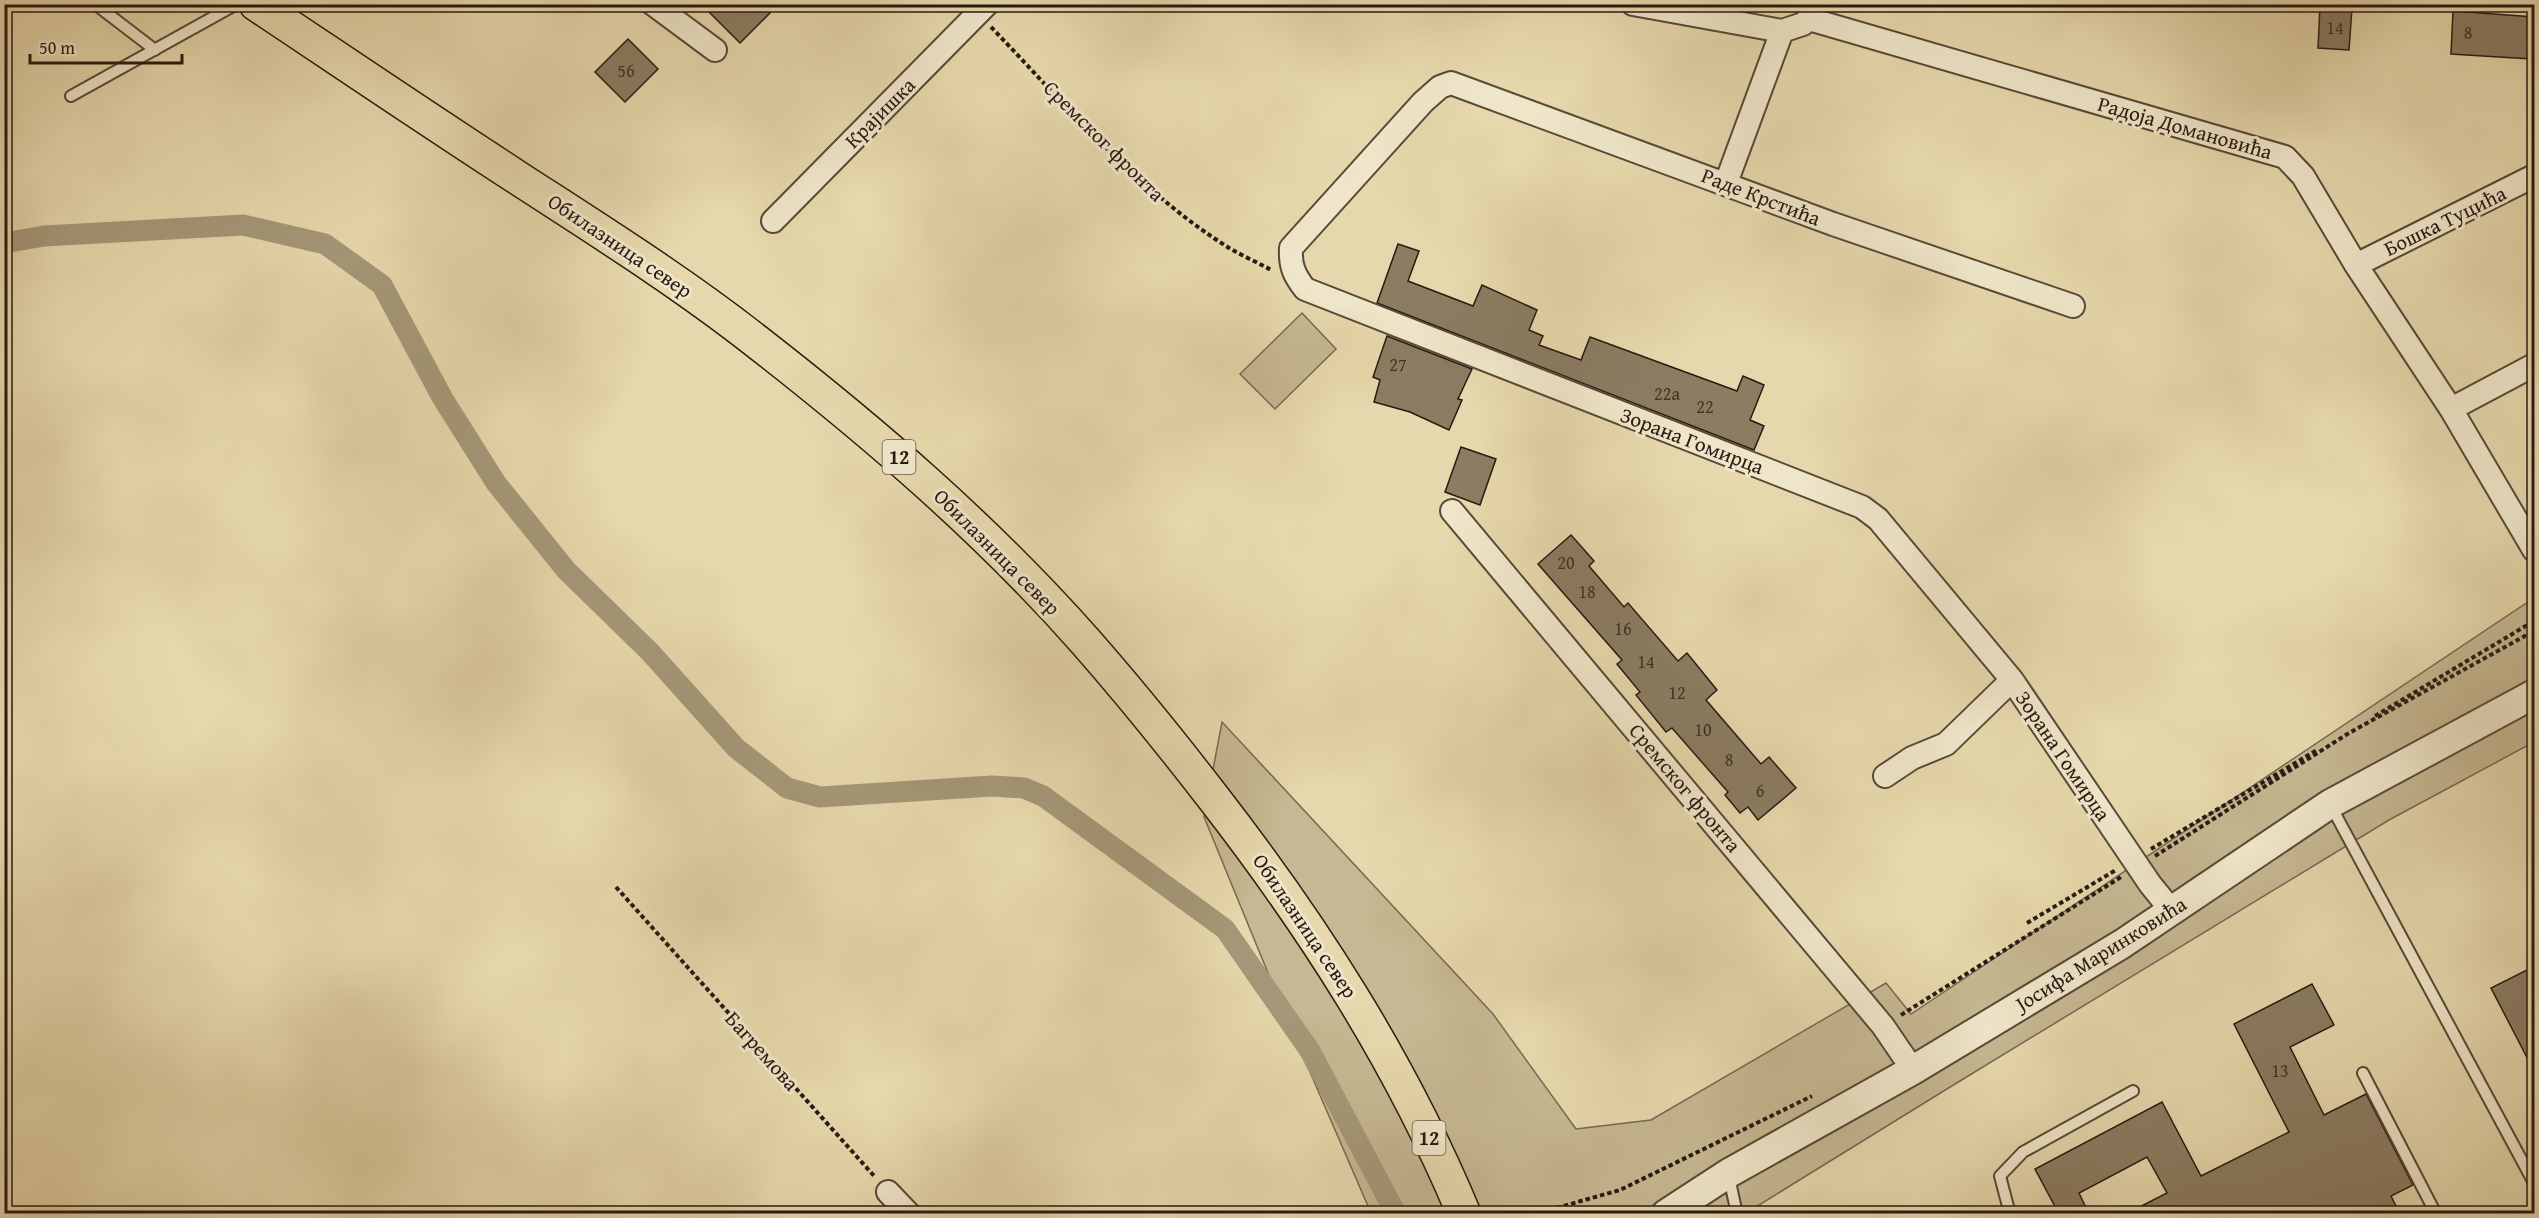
<svg xmlns="http://www.w3.org/2000/svg" width="2539" height="1218" font-family="'Gentium Book Plus',serif">
<style>
.green{fill:#c6b892;stroke:#776852;stroke-width:1.5}
.lines{fill:none;stroke-linecap:round;stroke-linejoin:round}
.canal{stroke:#a59778;stroke-width:21}
.building{fill:#8b7c62;stroke:#281912;stroke-width:1.5}
.service-casing{stroke:#584938;stroke-width:14}
.minor-casing{stroke:#584938;stroke-width:26}
.tertiary-casing{stroke:#584938;stroke-width:32}
.primary-casing{stroke:#281912;stroke-width:36}
.path{stroke:#281912;stroke-width:4;stroke-dasharray:4.5 3;stroke-linecap:butt}
.service{stroke:#efe6c9;stroke-width:10}
.minor{stroke:#efe6c9;stroke-width:22}
.tertiary{stroke:#efe6c9;stroke-width:28}
.primary{stroke:#e6d8ac;stroke-width:33}
.labels{text-anchor:middle;stroke-width:6;stroke-linejoin:round;paint-order:stroke}
.number-label{font-size:18px;fill:#413226}
.shield{fill:#efe6c9;stroke:#645649;stroke-width:1.5}
.shield-label{font-size:20px;font-weight:bold;fill:#281912}
.street-label{font-size:21px;fill:#281912;stroke:#efe6c9}
</style>
<rect width="100%" height="100%" fill="#e6d8ac"/>
<filter id="stains"><feTurbulence type="fractalNoise" baseFrequency=".00333" numOctaves="4"/><feColorMatrix values="0 0 0 0 .2 0 0 0 0 .09 0 0 0 0 .02 0 0 0 .5 -.17"/></filter>
<radialGradient id="worn" r=".72"><stop offset=".6" stop-color="#630" stop-opacity="0"/><stop offset="1" stop-color="#630" stop-opacity=".3"/></radialGradient>
<path class="green" d="M1302 313 1336 349 1275 409 1240 374Z
M2534 598V742L2389 820 1955 1084 1746 1213H1371L1284 1012 1204 817 1222 722 1493 1014 1576 1129 1651 1120 1886 983 1911 1014Z"/>
<g class="lines">
<path class="canal" d="M4 243 44 236 243 225 325 244 382 285 443 399 496 483 566 570 650 652 736 748 787 788 820 797 992 786 1024 788 1043 796 1225 929 1310 1051 1396 1214"/>
</g>
<path class="building" d="M701 4H762L770 13 740 43Z
M2320 6 2352 8 2349 50 2318 48Z
M2453 11 2534 17 2531 59 2451 54Z
M628 39 658 69 625 102 595 72Z
M1398 244 1419 251 1408 281 1473 306 1482 285 1537 310 1529 330 1543 336 1539 345 1581 360 1590 337 1737 391 1743 376 1764 385 1750 420 1764 426 1754 450 1377 303Z
M1387 336 1472 369 1458 399 1462 400 1449 430 1410 412 1374 402 1380 380 1373 377Z
M1461 447 1496 459 1480 505 1445 492Z
M1571 535 1594 561 1589 566 1624 607 1628 603 1678 661 1687 653 1717 690 1706 700 1761 764 1769 757 1796 788 1758 820 1748 807 1740 813 1725 795 1728 792 1672 728 1666 732 1636 695 1640 692 1617 664 1622 660 1538 564Z
M2535 966V1073L2491 988Z
M2312 984 2334 1025 2290 1047 2324 1115 2366 1094 2413 1185 2391 1196 2400 1214H2126L2167 1193 2147 1157 2079 1193 2089 1214H2059L2035 1169 2162 1102 2201 1176 2289 1132 2234 1024Z"/>
<g class="lines">
<g class="service-casing">
<path id="service" d="M95 4 155 50
M71 96 237 4
M2331 806 2534 1183
M2363 1073 2436 1214
M1729 1177 1737 1214
M2010 1214 2000 1176 2023 1152 2133 1091"/>
</g>
<g class="minor-casing">
<path id="minor" d="M653 4 715 50
M1633 4 1782 31
M1811 4 1809 19 2285 157 2303 176 2356 265 2451 409 2534 550
M1726 183 1782 31 1803 24 1809 19
M773 221 987 4
M2356 265 2534 176
M2073 306 1833 224 1451 83 1440 87 1423 102 1291 248C1290 266 1294 275 1305 289L1862 507 1878 519 2012 680 2150 884 2171 910
M2451 409 2534 365
M1452 511 1883 1026 1913 1070
M1885 776 1912 758 1946 744 2012 680
M888 1192 909 1214"/>
</g>
<g class="tertiary-casing">
<path id="tertiary" d="M1666 1214 1729 1173 1913 1070 2122 944 2330 804 2534 694"/>
</g>
<g class="primary-casing">
<path id="primary" d="M256 4C343 62 430 121 518 178 598 230 681 282 756 341 873 432 986 529 1085 641 1129 691 1171 743 1212 796 1313 926 1400 1061 1464 1214"/>
</g>
<path class="path" d="M991 27C1065 104 1135 188 1226 246 1240 255 1257 262 1271 270
M2375 716 2534 621
M2151 849 2317 750
M2155 856 2349 733 2534 631
M616 887 875 1177
M2027 923 2116 870
M1901 1015 2121 877
M1535 1214 1620 1190 1812 1096"/>
<use href="#service" class="service"/>
<use href="#minor" class="minor"/>
<use href="#tertiary" class="tertiary"/>
<use href="#primary" class="primary"/>
</g>
<g class="labels">
<g class="number-label">
<text x="2335" y="34">14</text>
<text x="2468" y="39">8</text>
<text x="626" y="77">56</text>
<text x="1398" y="371">27</text>
<text x="1667" y="400">22a</text>
<text x="1705" y="413">22</text>
<text x="1566" y="569">20</text>
<text x="1587" y="598">18</text>
<text x="1623" y="635">16</text>
<text x="1646" y="668">14</text>
<text x="1677" y="699">12</text>
<text x="1703" y="736">10</text>
<text x="1729" y="766">8</text>
<text x="1760" y="797">6</text>
<text x="2280" y="1077">13</text>
</g>
<g class="shield">
<rect x="882.5" y="440" width="33" height="34" rx="4.5"/>
<rect x="1412.5" y="1121" width="33" height="34" rx="4.5"/>
</g>
<g class="shield-label">
<text x="899" y="464">12</text>
<text x="1429" y="1145">12</text>
</g>
<g class="street-label">
<text transform="translate(880 113) rotate(-45)" y="7">Крајишка</text>
<text transform="translate(2185 128) rotate(16)" y="7">Радоја Домановића</text>
<text transform="translate(1104 141) rotate(45)" y="7">Сремског фронта</text>
<text transform="translate(1761 197) rotate(21)" y="7">Раде Крстића</text>
<text transform="translate(2445 221) rotate(-26)" y="7">Бошка Туцића</text>
<text transform="translate(620 246) rotate(34)" y="7">Обилазница север</text>
<text transform="translate(1692 441) rotate(21)" y="7">Зорана Гомирца</text>
<text transform="translate(997 552) rotate(45)" y="7">Обилазница север</text>
<text transform="translate(2063 756) rotate(56)" y="7">Зорана Гомирца</text>
<text transform="translate(1685 788) rotate(50)" y="7">Сремског фронта</text>
<text transform="translate(1305 926) rotate(56)" y="7">Обилазница север</text>
<text transform="translate(2101 954) rotate(-32)" y="7">Јосифа Маринковића</text>
<text transform="translate(762 1051) rotate(48)" y="7">Багремова</text>
</g>
</g>
<rect width="2539" height="1218" fill="none" stroke="#e6d8ac" stroke-width="24"/>
<rect x="6" y="6" width="2527" height="1206" fill="none" stroke="#281912" stroke-width="3"/>
<rect x="12" y="12" width="2515" height="1194" fill="none" stroke="#281912" stroke-width="1.5"/>
<path d="M30 54v9h152v-9" fill="none" stroke="#281912" stroke-width="3"/>
<text x="39" y="54" font-size="18" fill="#281912" stroke="#efe6c9" stroke-width="4.5" paint-order="stroke">50 m</text>
<rect width="100%" height="100%" filter="url(#stains)"/>
<rect width="100%" height="100%" fill="url(#worn)"/>
</svg>
